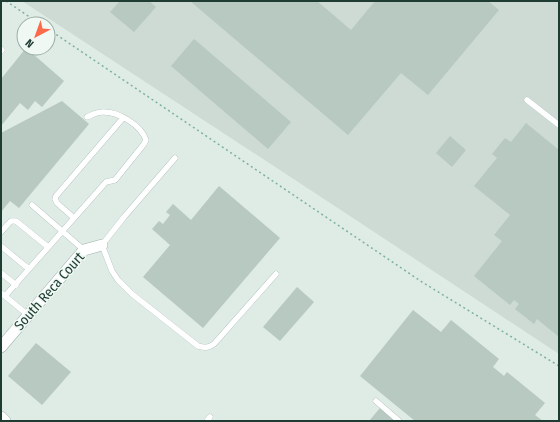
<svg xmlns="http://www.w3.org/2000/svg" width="560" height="422" font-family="'Fira Sans Condensed',sans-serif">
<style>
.built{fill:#cddbd4}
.building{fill:#b7c9c0}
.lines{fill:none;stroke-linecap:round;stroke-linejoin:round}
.service-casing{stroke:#a1b3ac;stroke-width:6}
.minor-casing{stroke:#a1b3ac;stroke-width:12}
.path{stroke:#7cb29d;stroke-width:1.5;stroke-dasharray:2 3;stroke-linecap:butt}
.service{stroke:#fff;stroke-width:5.5}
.minor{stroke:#fff;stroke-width:11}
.labels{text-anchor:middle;stroke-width:3;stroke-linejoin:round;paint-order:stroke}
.street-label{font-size:14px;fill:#1e3c32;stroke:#eff8f3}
</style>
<rect width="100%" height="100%" fill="#dfebe5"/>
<path class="built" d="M22 1H559V354L356 220Z"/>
<path class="building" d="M120 1H149L156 7 134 32 110 12Z
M190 1H317L351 30 375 1H488L499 10 428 95 401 73 348 135Z
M194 39 291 122 268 149 171 66Z
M26 48 64 81 42 107 35 101 28 110 20 103 1 126V79Z
M62 101 89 124 19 208 10 201 1 212V133Z
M526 123 559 150V337L537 319 534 324 515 309 519 304 514 300 510 305 474 276 502 241 494 235 510 215 474 186 497 158 492 154 505 138 511 142Z
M450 136 466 150 452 167 436 153Z
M219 186 280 238 203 328 143 277 170 245 152 229 159 221 163 224 170 215 166 212 173 204 191 220Z
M297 287 314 302 280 341 263 327Z
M413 310 441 332 451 320 499 359 493 367 504 376 507 372 545 403 535 415 543 421H415L360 376Z
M36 343 71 372 42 405 8 376Z
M380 408 396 421H369Z"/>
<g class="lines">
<g class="service-casing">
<path id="service" d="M1 49 2 50 1 51
M527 100 559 125
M175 158 124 217 102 245 112 271 118 280 132 294 198 346C205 348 208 348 214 344L276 274
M32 205 84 250
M74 218 57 203 55 199 56 196 123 118
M1 232 11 221H16L48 247
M2 247 29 269
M1 273 16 285
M1 293 28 315
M5 296 106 182 115 180 144 144 146 140C141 125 118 111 102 112 97 112 92 115 87 117
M376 401 399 421
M207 421 210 417"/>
</g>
<g class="minor-casing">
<path id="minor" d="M1 347 84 250 102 245
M1 417 5 421"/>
</g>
<path class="path" d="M6 1 40 24
M48 29 422 282 559 366"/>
<use href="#service" class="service"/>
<use href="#minor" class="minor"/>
</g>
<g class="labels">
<g class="street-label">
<text transform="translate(49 291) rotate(-49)" y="5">South Reca Court</text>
</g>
</g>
<rect width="560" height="422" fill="none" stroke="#1e3c32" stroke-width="4"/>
<g transform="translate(36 36) rotate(221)"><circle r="19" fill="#eff8f3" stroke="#9bada6"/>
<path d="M0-3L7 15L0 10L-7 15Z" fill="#fd6a4b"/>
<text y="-6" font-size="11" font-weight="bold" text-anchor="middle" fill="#1e3c32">N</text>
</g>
</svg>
